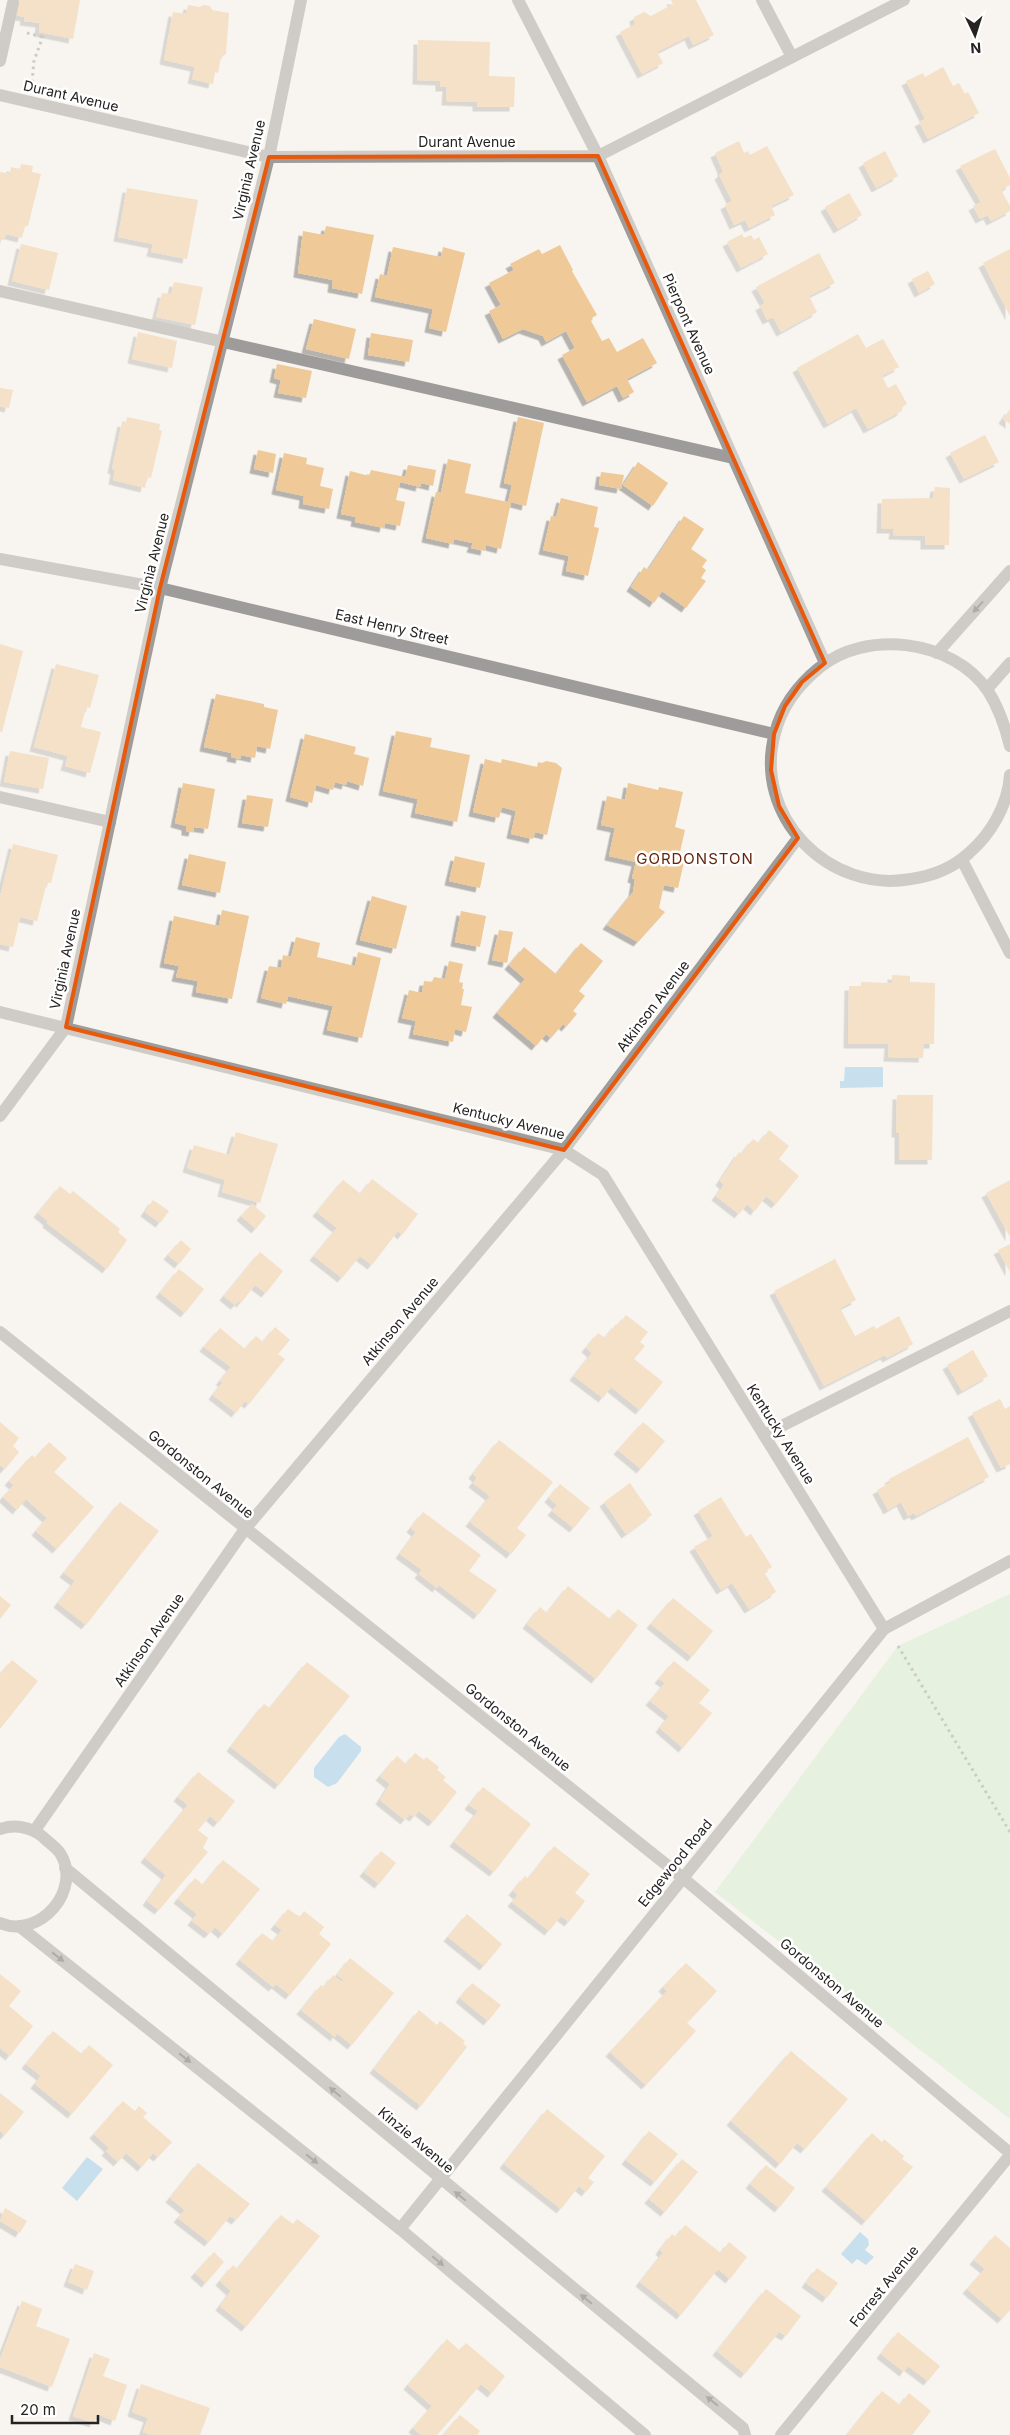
<svg xmlns="http://www.w3.org/2000/svg" width="1010" height="2435" font-family="Inter,sans-serif">
<style>
.green{fill:#d2edcc}
.water{fill:#8fc6ec}
.building{fill:#efc997;filter:url(#shadow)}
.lines{fill:none;stroke-linecap:round;stroke-linejoin:round}
.path{stroke:#9b9895;stroke-width:3;stroke-dasharray:2.5 4;stroke-linecap:butt}
.service{stroke:#9e9c9a;stroke-width:12}
.minor{stroke:#9e9c9a;stroke-width:12}
.tertiary{stroke:#9e9c9a;stroke-width:12}
.oneway{fill:#555352}
.marked{fill:none;stroke:#e8590c;stroke-width:4;stroke-linejoin:round}
.labels{text-anchor:middle;stroke-width:5;stroke-linejoin:round;paint-order:stroke}
.street-label{font-size:14px;fill:#252322;stroke:#fff}
.neighbourhood-label{font-size:15px;letter-spacing:1px;fill:#66260b;stroke:#fff}
</style>
<defs>
<filter id="shadow"><feDropShadow dx="-4.5" dy="4.5" stdDeviation="0" flood-color="#0004"/></filter>
</defs>
<rect width="100%" height="100%" fill="#f8f4ef"/>
<path class="green" d="M1010 1594V2119L715 1892 898 1646Z"/>
<path class="water" d="M845 1067H883V1087L840 1088V1081H844Z
M345 1734 361 1747V1751L337 1783 328 1787 314 1777V1768L339 1737Z
M87 2157 103 2169 77 2201 62 2188Z
M860 2232 868 2239 869 2245 865 2250 874 2257 866 2265 857 2259 852 2264 841 2254Z"/>
<path class="building" d="M18 0H80L73 39 39 32 40 23 24 21 25 17 15 15Z
M671 0H696L714 35 693 45 689 36 657 52 663 63 642 74 620 32 635 24 634 17 644 12 651 16 673 4Z
M188 5 200 7 203 5 210 6 212 10 229 13 226 54 221 57 218 73 215 72 213 84 192 79 195 67 164 60 173 12 186 14Z
M418 40 490 42 489 76 515 77 514 107H477V102L446 101 447 87H440V81L417 80Z
M943 67 953 86 959 83 965 94 968 92 979 113 928 139 919 122 925 119 906 81 923 73 925 77Z
M739 141 744 153 748 151 750 155 767 146 794 195 771 206 775 215 749 228 745 220 734 225 725 205 732 201 719 175 722 173V169L715 153Z
M995 149 1010 178V185L1001 190 1010 206V211L991 221 988 215 980 219 973 206 981 202 960 166Z
M885 151 898 176 876 188 863 163Z
M21 164 33 166 32 172 41 174 28 226H25L22 238 6 234 4 240H0V172L10 174 11 167 20 169Z
M127 188 198 200 187 259 151 252 153 244 118 237Z
M849 193 862 215 838 229 825 207Z
M326 226 374 235 362 294 332 288 333 280 298 273 303 231 324 235Z
M742 234 744 238 751 235 754 240 759 237 768 254 741 268 727 242Z
M21 244 58 253 49 290 12 281Z
M560 245 573 270 572 271 597 315 590 319 602 341 609 338 617 352 643 338 657 363 627 379 634 392 623 398 617 386 587 402 562 355 575 348 566 331 546 342 543 336 523 329 503 339 489 311 501 305 489 283 514 270 510 264 539 249 542 254Z
M393 247 441 257 443 247 465 253 446 332 429 328 433 309 375 297 380 274 387 276Z
M1010 249V316L983 263Z
M819 253 835 283 809 296 817 312 781 332 773 317 767 320 760 306 765 303 756 287Z
M928 271 935 284 919 293 912 279Z
M174 282 203 287 195 325 156 317 162 293 171 294Z
M314 319 356 329 349 359 306 349Z
M138 332 177 341 172 368 132 359Z
M371 333 413 340 409 362 368 355Z
M858 334 866 348 883 339 899 367 882 376 888 388 896 384 907 404 901 408 902 411 868 429 856 408 828 424 797 368Z
M277 364 312 371 306 398 278 393 281 380 274 378Z
M0 388 13 390 9 408 0 406Z
M1010 409V424L1003 419Z
M127 417 160 424 159 430 162 431 151 478 147 477 145 488 113 480 115 470 112 469 122 422 126 423Z
M518 417 544 423 526 506 511 502 501 549 486 545 485 551 471 548 473 543 454 539 453 544 426 538 436 492 441 493 448 459 471 464 465 493 508 502 512 485 504 483Z
M985 435 999 462 964 479 950 453Z
M258 450 276 454 273 473 254 469Z
M284 453 307 458 306 464 324 468 320 486 333 489 329 509 303 504 304 496 276 490Z
M638 462 668 483 653 506 623 485Z
M408 465 436 470 433 486 421 483 420 487 400 482 396 500 405 502 400 526 385 523 384 528 355 522 356 517 341 514 350 471 369 476 371 470 405 477Z
M601 472 624 475 621 489 599 485Z
M935 487 950 488 949 545H925V536L893 535 894 529H881L882 499 933 498Z
M561 498 598 507 594 527 599 528 588 576 566 571 569 556 543 550 551 516 556 517Z
M684 516 704 529 691 549 707 560 702 567 706 570 701 578 706 581 686 608 662 591 654 603 631 587 644 567 648 570Z
M0 644 23 651 2 732H0Z
M56 664 99 675 90 708 86 707 81 727 101 732 90 773 65 766 68 756 34 747Z
M216 694 264 704V707L278 710 270 749 257 746 255 758 241 755 240 759 231 757 232 753 204 747Z
M396 731 432 738 430 747 470 755 457 822 415 813 418 799 383 791Z
M305 734 356 747 354 754 369 758 363 786 347 781 346 785 335 782 333 790 316 785 312 803 290 797Z
M10 751 49 758 43 789 4 782Z
M485 759 501 763 502 759 537 767 538 762 542 763 546 761 556 763 562 768 547 835 535 832 533 839 511 834 516 811 502 807 499 818 473 812Z
M183 783 215 789 208 829 194 827 193 832 186 831V826L175 823Z
M628 783 658 790 659 787 683 792 675 827 685 830 678 861 684 862 678 888 664 885 659 908 665 912 638 942 607 925 633 892 635 879 632 878 636 862 609 856 615 828 601 825 607 796 625 800Z
M247 795 273 799 268 827 242 823Z
M13 844 58 855 51 883 47 882 37 921 20 917 13 947 0 944V897Z
M189 854 226 862 220 893 182 885Z
M455 856 485 863 480 888 449 881Z
M372 896 407 906 396 949 360 940Z
M222 910 249 916 232 999 196 992 198 981 176 977 179 966 164 963 174 916 219 926Z
M461 911 486 916 480 947 455 942Z
M499 930 513 932 507 963 492 960Z
M296 937 320 943 317 957 355 966 358 952 381 958 362 1038 327 1030 333 1006 288 996 286 1004 261 998 269 966 281 968 283 955 291 957Z
M581 943 603 961 579 991 585 996 573 1011 577 1014 566 1027 563 1024 551 1038 546 1034 536 1046 497 1013 525 979 509 965 524 947 556 974Z
M449 961 463 964 459 982 463 983 462 989H464L461 1005 472 1007 466 1032 455 1029 453 1042 413 1034 416 1021 402 1018 409 990 422 993 424 981 432 982 434 977 445 979Z
M892 975 910 976V982L935 983 934 1044H924L923 1058 888 1057 889 1044H848L849 986H861V982L892 983Z
M897 1095H933L932 1160H899V1133H896Z
M769 1130 789 1146 779 1159 799 1176 776 1204 766 1196 755 1211 747 1204 739 1214 716 1196 724 1185 720 1181 739 1152 741 1154 753 1139 759 1143Z
M236 1132 278 1144 260 1203 222 1192 225 1180 187 1168 194 1145 229 1155Z
M372 1179 418 1214 402 1235 398 1231 372 1265 360 1256 342 1278 314 1256 337 1228 317 1212 343 1180 361 1194Z
M1010 1180V1237L986 1193Z
M60 1186 70 1194 73 1191 120 1229 118 1232 127 1240 107 1269 47 1223 48 1221 38 1213Z
M153 1200 169 1211 160 1223 145 1212Z
M252 1204 266 1216 256 1229 241 1216Z
M181 1240 191 1249 179 1264 168 1255Z
M1010 1244V1272L998 1250Z
M260 1252 283 1271 266 1293 255 1285 241 1303 239 1301 235 1305 224 1296Z
M835 1259 856 1300 840 1308 855 1336 874 1326 876 1329 899 1316 913 1344 887 1358 885 1355 824 1386 774 1291Z
M179 1269 204 1289 185 1313 160 1293Z
M626 1315 648 1332 640 1342 645 1346 634 1359 663 1382 640 1410 611 1387 603 1398 574 1376 592 1353 586 1348 598 1333 605 1338 616 1324 618 1325Z
M275 1327 290 1340 278 1354 285 1359 249 1404 245 1401 236 1413 213 1395 223 1382 220 1381 231 1367 204 1347 220 1328 245 1349 256 1336 263 1342Z
M973 1350 988 1376 962 1391 947 1365Z
M1000 1399 1005 1409 1010 1406V1464L1001 1468 972 1413Z
M0 1422 19 1438 13 1446 19 1452 5 1469 0 1465Z
M643 1422 665 1441 641 1469 618 1450Z
M968 1437 989 1477 916 1516 914 1513 908 1516 901 1502 888 1510 877 1490 891 1482 889 1479Z
M499 1440 553 1482 517 1528 526 1535 511 1554 470 1522 490 1496 473 1483 477 1478 473 1474Z
M49 1442 67 1458 54 1472 94 1507 57 1549 36 1531 47 1518 26 1499 17 1510 3 1497 14 1485 9 1481 32 1455 35 1458Z
M630 1483 652 1515 626 1534 604 1502Z
M560 1484 590 1508 574 1528 552 1511 557 1505 549 1498Z
M721 1497 746 1537 751 1534 772 1567 764 1572 776 1592 749 1609 732 1583 721 1590 694 1547 713 1536 698 1511Z
M120 1502 159 1531 86 1625 58 1603 75 1581 64 1573Z
M423 1512 481 1555 469 1571 497 1590 478 1615 439 1585 437 1588 419 1574 422 1570 400 1554 416 1532 411 1528Z
M568 1586 610 1619 618 1609 638 1625 596 1679 527 1624 540 1607 547 1613Z
M0 1596 11 1605 0 1619Z
M673 1598 713 1631 692 1657 651 1624Z
M12 1660 38 1681 0 1729V1674Z
M674 1661 710 1690 699 1703 712 1713 683 1748 660 1728 669 1716 650 1701 665 1683 659 1679Z
M307 1662 350 1696 279 1785 231 1747 264 1704 270 1708Z
M415 1753 424 1760 426 1757 439 1767 437 1770 446 1777 443 1780 457 1792 433 1822 419 1811 414 1817 410 1814 405 1820 380 1800 390 1784 380 1776 397 1756 406 1764Z
M198 1772 235 1801 218 1823 210 1816 198 1830 208 1838 203 1848 208 1852 159 1910 147 1901 166 1875 145 1858 188 1805 178 1797Z
M483 1787 531 1824 494 1872 454 1842 478 1811 469 1805Z
M554 1846 590 1874 575 1893 585 1901 569 1922 561 1916 549 1931 512 1902 518 1895 513 1891 525 1876 528 1879Z
M381 1851 396 1863 379 1884 364 1872Z
M223 1860 260 1889 223 1934 215 1927 209 1934 192 1921 197 1914 178 1899 195 1878 203 1885Z
M288 1909 300 1917 304 1911 324 1927 319 1934 331 1944 290 1995 276 1984 273 1987 240 1960 262 1933 273 1941 282 1930 275 1925Z
M467 1914 502 1944 484 1966 448 1937Z
M350 1958 394 1993 352 2045 337 2033 335 2037 301 2010 321 1985 324 1987 333 1975 342 1982 344 1980 337 1975Z
M686 1963 717 1991 687 2023 696 2031 646 2085 610 2052 667 1991 663 1987Z
M0 1974 21 1991 9 2006 33 2026 10 2056 0 2048Z
M472 1983 501 2005 488 2021 460 1998Z
M419 2010 437 2025 440 2021 465 2041 463 2043 467 2047 421 2106 374 2069Z
M53 2031 82 2054 89 2045 113 2065 72 2114 35 2084 41 2076 26 2064Z
M791 2051 848 2099 805 2149 797 2143 780 2164 731 2121Z
M0 2093 24 2112 5 2135 0 2131Z
M123 2101 135 2111 139 2106 147 2113 143 2117 172 2142 158 2157 153 2153 142 2167 126 2153 118 2162 106 2151 109 2148 94 2134Z
M547 2109 605 2156 588 2178 594 2182 586 2192 579 2186 561 2209 504 2164Z
M649 2131 678 2154 655 2182 626 2160Z
M872 2133 882 2142 884 2139 904 2156 902 2159 913 2167 866 2221 826 2187Z
M682 2159 698 2172 665 2212 649 2199Z
M198 2163 250 2204 236 2220 230 2216 209 2242 178 2218 185 2210 170 2198Z
M766 2165 795 2188 779 2208 750 2184Z
M5 2208 27 2221 20 2233 0 2221Z
M281 2215 293 2224 297 2219 320 2236 246 2327 220 2306 231 2291 220 2281 233 2265 237 2269Z
M685 2225 721 2253 729 2242 747 2257 730 2279 718 2269 681 2315 640 2282 663 2253 660 2250 672 2234 676 2237Z
M995 2235 1010 2248V2310L1002 2319 967 2289 985 2269 974 2260Z
M214 2252 224 2262 206 2283 195 2273Z
M75 2264 94 2271 87 2290 68 2282Z
M817 2268 838 2283 827 2298 806 2283Z
M766 2289 801 2316 786 2336 779 2332 745 2374 717 2351Z
M22 2301 42 2309 36 2326 70 2339 52 2387 0 2367V2359Z
M898 2332 940 2366 928 2381 908 2366 904 2372 881 2354Z
M447 2339 459 2350 466 2343 505 2376 492 2393 481 2384 437 2435H421L413 2428 432 2406 408 2385Z
M94 2353 110 2359 103 2376 127 2385 115 2421 97 2414 94 2423 73 2416Z
M141 2384 210 2408 200 2435H151L143 2432 148 2418 132 2412Z
M882 2391 900 2405 909 2393 931 2411 912 2435H847Z
M460 2415 480 2431 477 2435H443Z"/>
<g class="lines">
<path class="path" d="M27 33 43 37
M32 82 34 61 44 33
M898 1646 1010 1832"/>
<path class="service" d="M762 0 792 57
M0 61 13 3
M0 291 733 458
M764 1435 1010 1311"/>
<path class="minor" d="M518 0 598 156 825 663
M0 95 269 157 598 156 904 0
M0 559 160 588 774 734
M937 653 1010 571
M987 689 1010 663
M1010 746C1005 726 999 708 988 691 953 639 865 629 819 668 798 685 782 706 775 733 752 816 829 894 911 879 932 876 953 868 969 853 991 834 1008 805 1010 775
M0 797 110 822
M962 860 1010 953
M0 1012 564 1150 603 1175 884 1629
M0 1332 683 1878 1010 2153
M0 1829C15 1824 31 1827 43 1837 48 1842 56 1847 60 1853 83 1889 40 1940 0 1923
M35 1830 245 1529 564 1150 798 838
M65 1868 743 2428 745 2435
M19 1926 400 2229 645 2435
M400 2229 884 1629 1010 1561
M781 2435 1010 2155"/>
<path class="tertiary" d="M0 1116 66 1027 160 588 269 157 301 0"/>
</g>
<defs><path id="oneway-solid" d="M-6-.8H1V-3.2L6.5 0L1 3.2V.8H-6Z" transform="scale(1.25)"/></defs>
<g class="oneway">
<use href="#oneway-solid" transform="translate(978 607) rotate(132)"/>
<use href="#oneway-solid" transform="translate(58 1957) rotate(38)"/>
<use href="#oneway-solid" transform="translate(185 2058) rotate(38)"/>
<use href="#oneway-solid" transform="translate(335 2092) rotate(-140)"/>
<use href="#oneway-solid" transform="translate(312 2159) rotate(38)"/>
<use href="#oneway-solid" transform="translate(460 2196) rotate(-141)"/>
<use href="#oneway-solid" transform="translate(438 2261) rotate(40)"/>
<use href="#oneway-solid" transform="translate(586 2299) rotate(-141)"/>
<use href="#oneway-solid" transform="translate(712 2401) rotate(-141)"/>
</g>
<path d="M0 0H1010V2435H0ZM598 156 825 663 802 682 785 706 774 734 771 770 779 806 798 838 564 1150 66 1027 160 588 269 157Z" fill="#f8f4ef" fill-opacity=".55" fill-rule="evenodd"/>
<path class="marked" d="M598 156 825 663 802 682 785 706 774 734 771 770 779 806 798 838 564 1150 66 1027 160 588 269 157Z"/>
<g class="labels">
<g class="street-label">
<text transform="translate(71 96) rotate(13)" y="5">Durant Avenue</text>
<text x="467" y="147">Durant Avenue</text>
<text transform="translate(249 170) rotate(-77)" y="5">Virginia Avenue</text>
<text transform="translate(689 324) rotate(66)" y="5">Pierpont Avenue</text>
<text transform="translate(152 563) rotate(-76)" y="5">Virginia Avenue</text>
<text transform="translate(392 627) rotate(13)" y="5">East Henry Street</text>
<text transform="translate(65 959) rotate(-78)" y="5">Virginia Avenue</text>
<text transform="translate(653 1006) rotate(-53)" y="5">Atkinson Avenue</text>
<text transform="translate(509 1121) rotate(14)" y="5">Kentucky Avenue</text>
<text transform="translate(400 1321) rotate(-50)" y="5">Atkinson Avenue</text>
<text transform="translate(781 1434) rotate(58)" y="5">Kentucky Avenue</text>
<text transform="translate(201 1474) rotate(39)" y="5">Gordonston Avenue</text>
<text transform="translate(149 1640) rotate(-55)" y="5">Atkinson Avenue</text>
<text transform="translate(518 1727) rotate(39)" y="5">Gordonston Avenue</text>
<text transform="translate(675 1863) rotate(-51)" y="5">Edgewood Road</text>
<text transform="translate(832 1983) rotate(40)" y="5">Gordonston Avenue</text>
<text transform="translate(416 2140) rotate(40)" y="5">Kinzie Avenue</text>
<text transform="translate(884 2286) rotate(-51)" y="5">Forrest Avenue</text>
</g>
<g class="neighbourhood-label">
<text x="695" y="864">GORDONSTON</text>
</g>
</g>
<g transform="translate(975 35) rotate(176)" stroke="#ffffff" stroke-width="4" paint-order="stroke">
<path d="M0-4L9 19L0 12L-9 19Z" fill="#252322"/>
<text y="-8" font-size="14" font-weight="bold" text-anchor="middle" fill="#252322">N</text>
</g>
<path d="M12 2415v8h86v-8" fill="none" stroke="#252322" stroke-width="2.5"/>
<text x="20" y="2415" font-size="15" fill="#252322" stroke="#ffffff" stroke-width="4" paint-order="stroke">20 m</text>
</svg>
